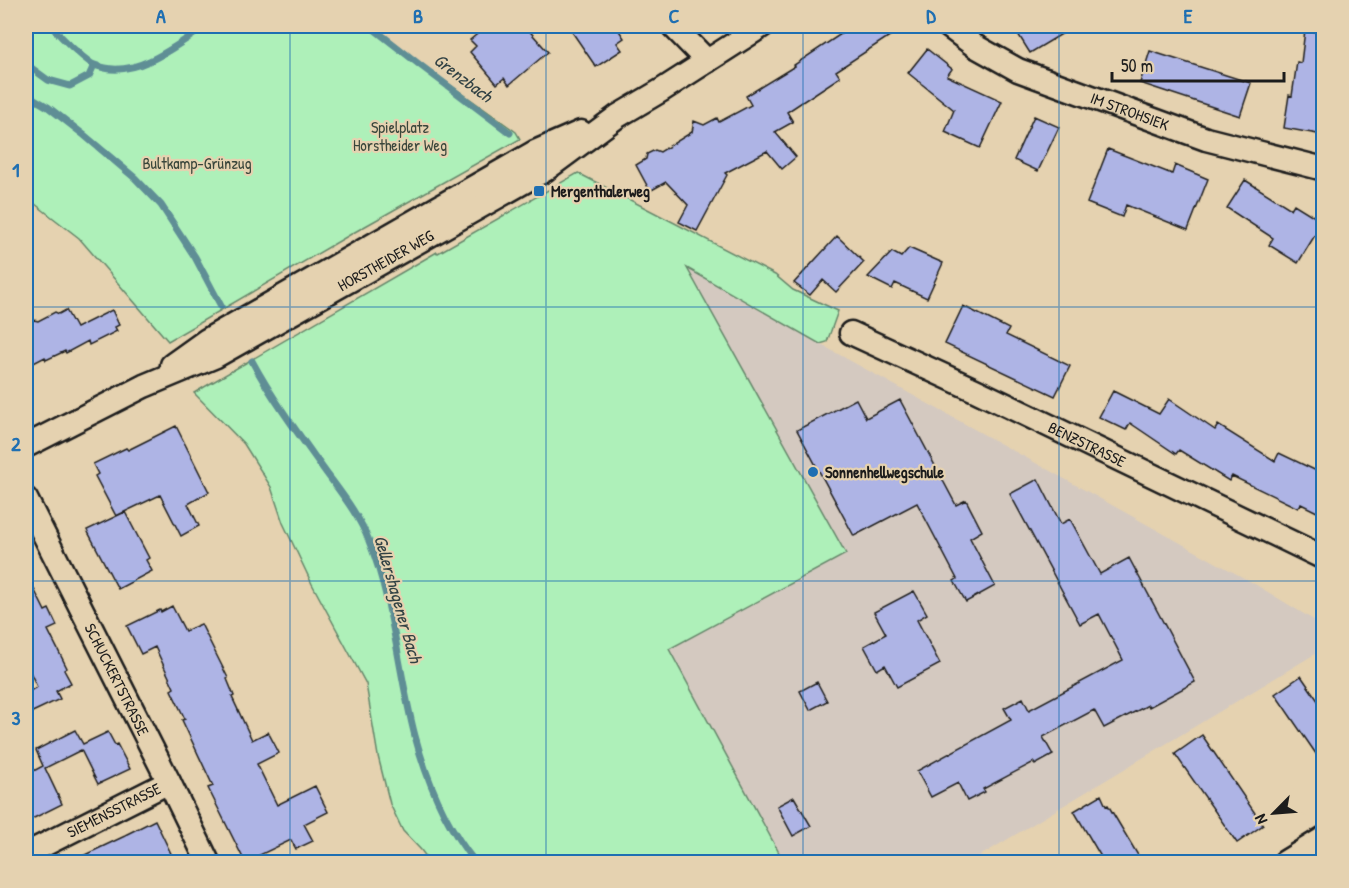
<svg xmlns="http://www.w3.org/2000/svg" width="1349" height="888" font-family="'Patrick Hand',sans-serif">
<style>
.built{fill:#d4c9c0}
.green{fill:#aef0b9;stroke:#65866a;stroke-width:1.5}
.lines{fill:none;stroke-linecap:round;stroke-linejoin:round}
.stream{stroke:#5e8e95;stroke-width:7}
.building{fill:#aeb4e5;stroke:#1c1c1c;stroke-width:1.5}
.minor-casing{stroke:#1c1c1c;stroke-width:27}
.minor{stroke:#e5d2b0;stroke-width:22}
.grid{fill:none;stroke:#1f6fb2;stroke-width:1.5;stroke-opacity:0.55}
.poi-dot{fill:#1f6fb2;stroke:#e5d2b0;stroke-width:2}
.labels{text-anchor:middle;stroke-width:4.5;stroke-linejoin:round;paint-order:stroke}
.street-label{font-size:16px;fill:#1c1c1c;stroke:#e5d2b0}
.park-label{font-size:16px;fill:#39463b;stroke:#e5d2b0}
.poi-label{font-size:16px;font-weight:bold;fill:#1c1c1c;stroke:#e5d2b0;text-anchor:start}
.water-label{font-size:18px;font-style:italic;fill:#324244;stroke:#e5d2b0}
.neatline{fill:none;stroke:#1f6fb2;stroke-width:2}
.grid-label{font-size:20px;text-anchor:middle;font-weight:bold;fill:#1f6fb2}
</style>
<rect width="100%" height="100%" fill="#e5d2b0"/>
<filter id="ink" filterUnits="userSpaceOnUse"><feTurbulence type="fractalNoise" baseFrequency=".0167" numOctaves="2"/><feDisplacementMap in="SourceGraphic" scale="12" xChannelSelector="R" yChannelSelector="G"/><feConvolveMatrix kernelMatrix="1 2 1 2 8 2 1 2 1" color-interpolation-filters="sRGB"/></filter>
<g filter="url(#ink)">
<path class="built" d="M686 267 820 344 1253 583 1317 622 1315 654 970 862H784L669 649Z"/>
<path class="green" d="M26 26H374L423 65 516 132 520 139 353 233 168 341 79 238 26 197Z
M578 173 775 275 793 290 838 311 827 342 820 344 687 268 846 554 669 649 784 862H430L421 850 403 831 390 804 378 756 366 684 312 584 283 523 271 487 244 444 194 393 437 252 438 253Z"/>
<g class="lines">
<path class="stream" d="M51 26C63 39 77 53 92 64 96 66 101 67 105 68 140 76 179 43 206 26
M370 26 420 65 510 133
M26 64 48 80 70 86 89 76 94 65
M26 94 48 107 84 135 135 178 161 205 195 257 221 306
M252 361C273 400 300 436 325 471 341 493 359 515 369 541 394 603 398 671 415 736 427 781 446 826 475 862"/>
</g>
<path class="building" d="M487 26H525L548 52 509 85 504 78 497 84 470 52 476 46 470 40Z
M568 26H616L624 38 617 43 622 50 596 67Z
M836 26H905L836 71 840 77 787 112 793 122 775 132 796 157 782 169 767 151 725 173 727 175 697 231 679 222 688 205 666 182 650 191 636 165 646 159 647 154 655 150 660 152 692 132 694 121 704 125 717 118 719 122 751 105 746 96 795 66 794 65 841 34Z
M1013 26H1075L1030 53Z
M1305 30 1323 33V95L1318 134 1284 128 1289 95 1292 96 1297 62 1301 63Z
M927 49 952 69 947 76 1002 101 980 148 945 132 954 110 908 73Z
M1150 51 1251 83 1240 116 1140 83Z
M1034 116 1059 127 1038 171 1014 160Z
M1108 149 1172 174 1175 165 1208 179 1188 230 1126 205 1122 217 1087 203Z
M1245 180 1291 209 1294 204 1323 222 1298 263 1269 245 1273 238 1227 208Z
M837 236 864 262 836 292 823 280 810 295 794 283Z
M909 248 943 263 927 298 895 283 892 289 868 277 892 252 901 257Z
M963 306 1009 329 1006 335 1070 366 1055 396 945 344Z
M66 310 76 328 112 310 119 325 115 327 117 331 89 345 88 341 66 353 65 351 46 360 45 357 26 367V324L34 320 38 321 55 312 59 314Z
M1113 391 1159 414 1169 399 1215 430 1218 425 1275 461 1279 453 1323 474V515L1301 504 1298 508 1232 476 1229 481 1179 450 1176 454 1130 423 1126 430 1099 417Z
M856 399 866 418 900 400 956 505 966 500 982 531 970 538 995 586 966 602 954 581 957 579 917 503 854 536 797 430Z
M176 426 209 492 188 504 199 526 181 536 160 495 116 516 95 476 98 474 93 464 126 448 128 450Z
M1038 479 1061 524 1070 519 1100 574 1129 558 1195 682 1149 707 1148 705 1104 728 1094 710 1043 737 1053 755 1035 765 1034 762 983 789 985 792 967 801 958 783 931 797 917 771 1011 720 1004 708 1023 698 1029 710 1123 660 1099 614 1080 624 1010 494Z
M125 512 149 558 146 560 152 571 118 589 87 530Z
M26 573 45 611 49 609 57 626 48 630 67 668 64 670 71 683 56 691 60 699 26 715V693L37 687 26 663Z
M914 591 927 614 917 620 940 664 897 687 885 665 877 670 864 646 886 634 874 612Z
M172 606 185 631 201 624 228 678 227 679 234 696 232 697 252 740 268 732 279 753 257 764 277 805 315 786 328 812 304 824 313 841 296 849 291 840 245 862 208 788 213 786 182 720 185 719 171 690 174 688 155 647 141 654 127 626 160 610 161 612Z
M1301 676 1323 708V764L1275 694Z
M817 682 827 701 810 710 800 691Z
M75 730 83 744 108 732 115 745 117 744 130 769 98 784 81 750 45 768 62 804 26 822V775L43 766 36 750Z
M1202 735 1263 825 1237 843 1175 754Z
M1101 795 1106 806 1108 805 1142 862H1104L1074 811Z
M794 797 811 826 793 836 777 806Z
M155 820 175 862H70L125 836V835Z"/>
<g class="lines">
<g class="minor-casing">
<g id="minor">
<path d="M673 26 707 61"/>
<path id="s1" d="M948 26 975 46 1018 70 1206 139 1324 169"/>
<path id="s2" d="M851 333 975 390 1324 558"/>
<path d="M172 365 207 340 535 152 581 132"/>
<path id="s3" d="M26 446 144 386 216 356 545 170 618 116 662 90 762 26"/>
<path id="s4" d="M26 499 169 782 208 862"/>
<path id="s5" d="M26 854 169 782"/>
<path d="M1285 862 1324 838"/>
</g>
</g>
<use href="#minor" class="minor"/>
</g>
</g>
<path class="grid" d="M290 26V862M546 26V862M803 26V862M1059 26V862M26 307H1324M26 581H1324"/>
<g class="poi-dot">
<rect x="533" y="185" width="12" height="12" rx="3"/>
<circle cx="813" cy="472" r="6"/>
</g>
<g class="labels">
<g class="street-label">
<text dy="6" stroke="none"><textPath href="#s1" startOffset="202">IM STROHSIEK</textPath></text>
<text dy="6" stroke="none"><textPath href="#s3" startOffset="405">HORSTHEIDER WEG</textPath></text>
<text dy="6" stroke="none"><textPath href="#s2" startOffset="261">BENZSTRASSE</textPath></text>
<text dy="6" stroke="none"><textPath href="#s4" startOffset="202">SCHUCKERTSTRASSE</textPath></text>
<text dy="6" stroke="none"><textPath href="#s5" startOffset="98">SIEMENSSTRASSE</textPath></text>
</g>
<g class="park-label">
<text x="400" y="133">Spielplatz<tspan x="400" dy="18">Horstheider Weg</tspan></text>
<text x="197" y="169">Bultkamp-Grünzug</text>
</g>
<g class="poi-label">
<text x="551" y="197">Mergenthalerweg</text>
<text x="825" y="478">Sonnenhellwegschule</text>
</g>
<g class="water-label">
<text transform="translate(463 78) rotate(37)" y="6">Grenzbach</text>
<text transform="translate(398 599) rotate(74)" y="6">Gellershagener Bach</text>
</g>
</g>
<rect width="1349" height="888" fill="none" stroke="#e5d2b0" stroke-width="66"/>
<g transform="translate(1274 813) rotate(245)" stroke="#e5d2b0" stroke-width="4.5" paint-order="stroke">
<path d="M0-4.5L10 22L0 15L-10 22Z" fill="#1c1c1c"/>
<text y="-9" font-size="16" font-weight="bold" text-anchor="middle" fill="#1c1c1c">N</text>
</g>
<path d="M1112 72v9h172v-9" fill="none" stroke="#1c1c1c" stroke-width="3"/>
<text x="1121" y="72" font-size="18" fill="#1c1c1c" stroke="#e5d2b0" stroke-width="4.5" paint-order="stroke">50 m</text>
<rect x="33" y="33" width="1283" height="822" class="neatline"/>
<g class="grid-label">
<text x="161" y="23">A</text>
<text x="418" y="23">B</text>
<text x="674" y="23">C</text>
<text x="931" y="23">D</text>
<text x="1188" y="23">E</text>
<text x="16" y="177">1</text>
<text x="16" y="451">2</text>
<text x="16" y="725">3</text>
</g>
</svg>
